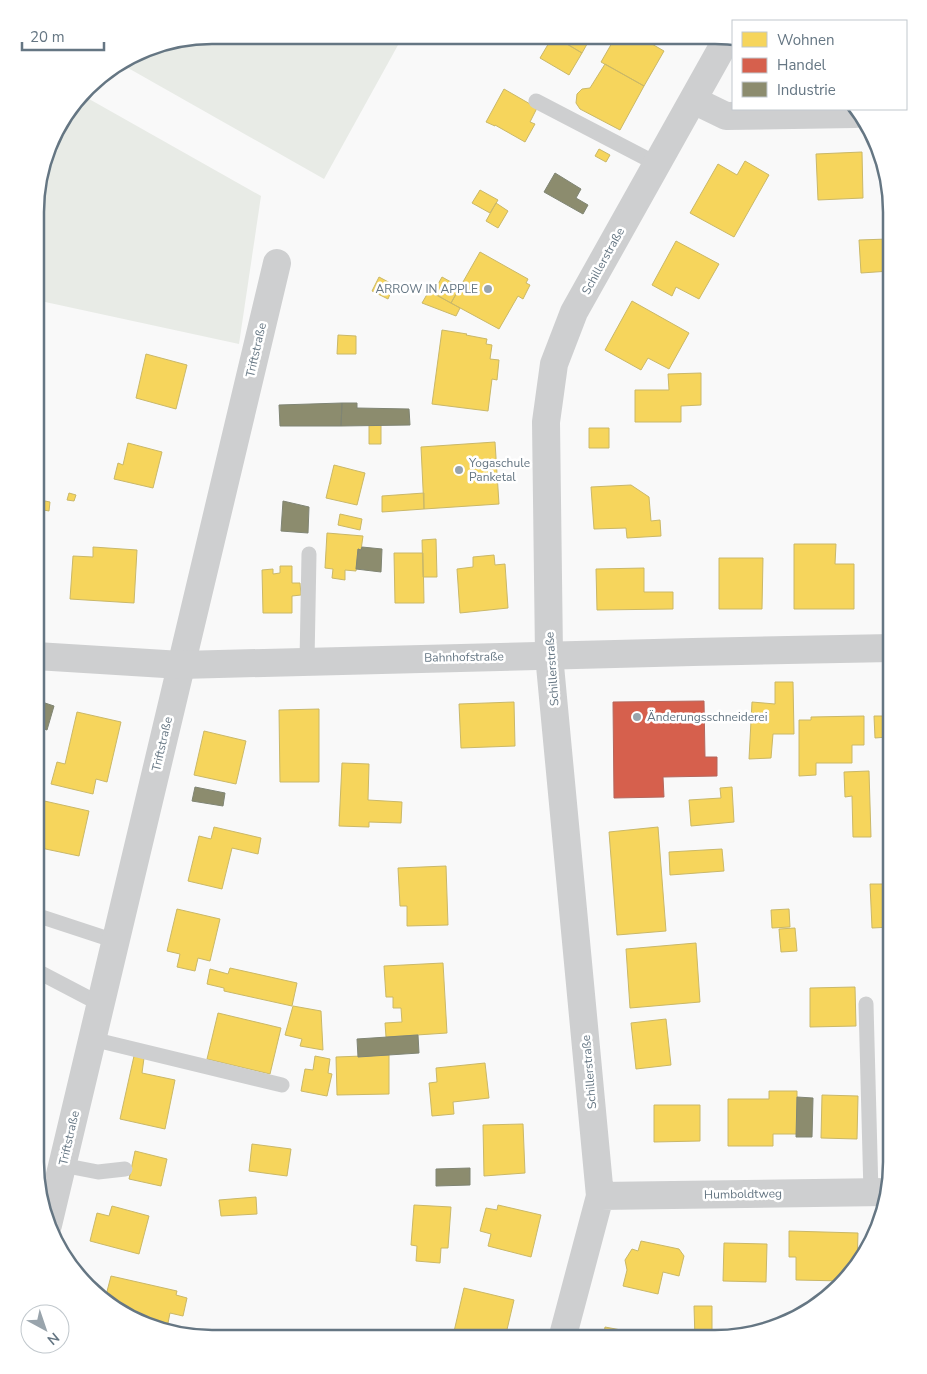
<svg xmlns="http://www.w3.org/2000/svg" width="927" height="1374" font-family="'Nunito Sans',sans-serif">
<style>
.green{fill:#e8ebe6}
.homes{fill:#f6d55c;stroke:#cab868}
.shops{fill:#d6604d;stroke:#b4675d}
.industry{fill:#8c8c6e;stroke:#808574}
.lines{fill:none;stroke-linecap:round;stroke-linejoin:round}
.service{stroke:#cecfd0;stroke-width:15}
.minor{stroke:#cecfd0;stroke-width:28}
.tertiary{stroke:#cecfd0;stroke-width:28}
.poi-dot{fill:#99a4ac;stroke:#fff;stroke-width:2}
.labels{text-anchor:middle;stroke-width:5;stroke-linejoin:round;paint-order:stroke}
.street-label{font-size:12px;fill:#657683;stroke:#fff}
.poi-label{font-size:12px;fill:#657683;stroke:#fff;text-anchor:start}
.rim{fill:none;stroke:#657683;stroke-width:2.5}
</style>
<rect width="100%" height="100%" fill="#f9f9f9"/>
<path class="green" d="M212 35 403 36 324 179 121 64 155 44Z
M82 95 261 196 239 344 36 300 37 188 59 124Z"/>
<path class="homes" d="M553 36 582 53 569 75 540 58Z
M554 36H589L591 37 582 53Z
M616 36H638L664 51 644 86 601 62Z
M605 64 644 86 620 130 580 109 576 103 577 94 582 89 590 88Z
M504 89 537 108 530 122 535 124 525 142 495 125V126L486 122Z
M599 149 610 155 606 162 595 156Z
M862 152 863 198 818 200 816 154Z
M745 161 769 175 734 237 690 213 718 164 737 175Z
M480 190 498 200 490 213 472 203Z
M496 203 508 211 498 228 486 221Z
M888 239 890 271 861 273 859 240Z
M676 241 719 264 699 299 676 287 672 296 652 285Z
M480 252 528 279 526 283 530 285 523 299 518 296 499 329 451 303Z
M379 277 394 285 388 299 372 291Z
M442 277 460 287 451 303 433 293Z
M429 291 460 308 456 316 422 303Z
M632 301 689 333 669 369 648 358 641 370 605 350Z
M442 330 467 334 466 335 487 339 486 344 492 345 490 359 499 360 497 380 492 379 488 411 432 404Z
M338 335 356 336V354H337Z
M146 354 187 365 176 409 136 398Z
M701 373V405L681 406V422H635V390H669L668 374Z
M369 425H381V444H369Z
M589 428H609V448H589Z
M495 442 499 504 424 509 421 447Z
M128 443 162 452 153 488 114 479 118 463 123 465Z
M334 465 365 473 357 505 326 498Z
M631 485 649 497 651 521 660 520 661 536 627 538 626 528 594 529 591 487Z
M69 493 76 495 74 501 67 500Z
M424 493V509L382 512V496Z
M40 500 50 502 49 511 38 509Z
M340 514 362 519 360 530 338 525Z
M327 533 363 536 361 550 358 549 356 571 345 570V580L332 578 333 569 325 568Z
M436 539 437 577H423L422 540Z
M794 544H836L835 564H854V609H794Z
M93 547 137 550 134 603 70 599 73 556 93 557Z
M886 550H892V605H885Z
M394 553H423L424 603H395Z
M494 555 495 565 505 564 508 608 460 613 457 569 473 567V557Z
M719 558H763L762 609H719Z
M280 566H292V583H300L301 595 292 596V613H263L262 570 273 569V574L280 573Z
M644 568V592H673V609L597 610 596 569Z
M775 682H793L794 734H773L771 758 749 759 752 702 775 704Z
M514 702 515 746 461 748 459 704Z
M319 709V782H280L279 710Z
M77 712 121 722 107 782 96 779 93 794 51 784 57 762 65 764Z
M864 716V745H852V763H816V775L799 776V720H811V717Z
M874 716H889V729H892V748H889L888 737 875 738Z
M204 731 246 741 236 784 194 775Z
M342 763 369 764 368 800 402 802 401 823 369 822V827L339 826Z
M869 771 871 837H853L852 796 845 797 844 772Z
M732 787 734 822 691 826 689 800 721 798 720 788Z
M40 800 89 811 79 856 36 847V821Z
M214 827 261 838 258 854 232 848 222 889 188 881 199 836 211 839Z
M658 827 666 931 617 935 609 832Z
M722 849 724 871 670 875 669 852Z
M446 866 448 925 407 926V906H400L398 868Z
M870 884H887L888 908 892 907V927L872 928Z
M177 909 220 919 210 961 198 958 195 971 177 967 180 954 167 951Z
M789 909 790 927 772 928 771 910Z
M795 928 797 951 781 952 779 929Z
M696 943 700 1002 630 1008 626 949Z
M443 963 447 1033 386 1037 385 1023 402 1022 401 1008H393V997H386L384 966Z
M230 968 297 983 292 1006 224 991V988L207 984 210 969 228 974Z
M855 987 856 1026 810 1027V988Z
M293 1006 321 1011 323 1050 300 1046 302 1039 285 1035Z
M218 1013 281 1028 270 1074 207 1059Z
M666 1019 671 1065 636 1069 631 1023Z
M389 1055V1094L337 1095 336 1057Z
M134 1056 144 1058 142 1073 175 1080 165 1129 120 1119Z
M315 1056 330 1059 328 1073 332 1074 327 1096 301 1091 305 1069 313 1070Z
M485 1063 489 1098 453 1102 454 1114 432 1116 429 1083 437 1082 436 1068Z
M888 1078H892V1138H887Z
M769 1091H797V1134H773V1146H728V1099H769Z
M822 1095 858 1096 857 1139 821 1138Z
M654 1105H700V1141L654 1142Z
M523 1124 525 1173 484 1176 483 1125Z
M252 1144 291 1149 287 1176 249 1171Z
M135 1151 167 1159 161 1186 129 1179Z
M256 1197 257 1214 221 1216 219 1200Z
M414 1205 451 1207 448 1248H441L440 1263 416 1261 417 1246 411 1245Z
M498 1205 541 1215 531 1257 488 1246 491 1234 480 1231 486 1208 497 1210Z
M112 1206 149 1216 139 1254 90 1241 97 1213 109 1216Z
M789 1231 858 1233 857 1266 844 1281 796 1280V1257H789Z
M641 1241 679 1249 684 1256 679 1276 663 1272 658 1294 623 1286 627 1270 625 1260 632 1249 638 1251Z
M724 1243 767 1244 766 1282 723 1281Z
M111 1276 177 1291 176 1295 187 1298 183 1316 170 1313 167 1328 104 1303Z
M464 1288 514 1300 505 1338H463L453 1336Z
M694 1306H712V1339H695Z
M605 1327 637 1333 636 1339H603Z"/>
<path class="shops" d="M704 701 705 757H717V776L663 777 664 797 614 798 613 702Z"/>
<path class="industry" d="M555 173 581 189 576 198 588 205 583 214 544 192Z
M342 403H357V408L409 409 410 425 341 426Z
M342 403 341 426H280L279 405Z
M283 501 309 507 308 533 281 531Z
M362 547 382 549 381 572 356 569 358 549 361 550Z
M36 700 54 706 47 730 36 726Z
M195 787 225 793 223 806 192 801Z
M418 1035 419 1053 358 1057 357 1039Z
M797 1097 813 1098 812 1137H796Z
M470 1168V1185L436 1186V1169Z"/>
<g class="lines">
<path class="service" d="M536 101 657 164
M307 661 309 554
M35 921 42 917 115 941
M35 970 100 1004
M866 1004 871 1193
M92 1039 282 1085
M62 1165 98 1172 125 1169"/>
<path class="minor" d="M693 100 726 116 855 114
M600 1196 885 1192
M48 1225 277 263
M562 1339 600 1196 549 655 546 422 554 364 574 312 728 37"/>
<path class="tertiary" d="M36 656 181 665 693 652 892 648"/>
</g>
<g class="poi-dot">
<circle cx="488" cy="289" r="5"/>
<circle cx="459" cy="470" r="5"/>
<circle cx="637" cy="717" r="5"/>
</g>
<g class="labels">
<g class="street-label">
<text transform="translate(603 261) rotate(-61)" y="4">Schillerstraße</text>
<text transform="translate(256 350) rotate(-77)" y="4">Triftstraße</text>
<text transform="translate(464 657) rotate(-1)" y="4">Bahnhofstraße</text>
<text transform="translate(552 669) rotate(-94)" y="4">Schillerstraße</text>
<text transform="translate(162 744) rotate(-77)" y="4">Triftstraße</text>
<text transform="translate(589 1072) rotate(-95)" y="4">Schillerstraße</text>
<text transform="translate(69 1138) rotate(-77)" y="4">Triftstraße</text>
<text transform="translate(743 1194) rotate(-1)" y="4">Humboldtweg</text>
</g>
<g class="poi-label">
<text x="478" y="293" text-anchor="end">ARROW IN APPLE</text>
<text x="469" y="467">Yogaschule<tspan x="469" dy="14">Panketal</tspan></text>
<text x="647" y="721">Änderungsschneiderei</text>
</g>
</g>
<path d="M0 0H927V1374H0ZM212 44H715A168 168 0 0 1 883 212V1162A168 168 0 0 1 715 1330H212A168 168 0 0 1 44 1162V212A168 168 0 0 1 212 44Z" fill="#fff" fill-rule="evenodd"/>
<path class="rim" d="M212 44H715A168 168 0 0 1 883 212V1162A168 168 0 0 1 715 1330H212A168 168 0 0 1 44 1162V212A168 168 0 0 1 212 44Z"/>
<rect x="732" y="20" width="175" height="90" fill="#ffffff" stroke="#c1c8cd"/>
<rect x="742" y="32" width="25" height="15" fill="#f6d55c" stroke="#c1c8cd"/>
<text x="777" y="45" font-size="15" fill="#657683">Wohnen</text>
<rect x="742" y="58" width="25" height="15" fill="#d6604d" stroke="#c1c8cd"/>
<text x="777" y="70" font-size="15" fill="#657683">Handel</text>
<rect x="742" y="82" width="25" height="15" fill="#8c8c6e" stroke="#c1c8cd"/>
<text x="777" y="95" font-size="15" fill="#657683">Industrie</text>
<g transform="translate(45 1329) rotate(140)"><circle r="24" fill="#ffffff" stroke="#c1c8cd"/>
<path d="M0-4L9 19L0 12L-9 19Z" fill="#99a4ac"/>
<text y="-8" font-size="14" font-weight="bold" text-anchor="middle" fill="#657683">N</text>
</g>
<path d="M22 42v8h82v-8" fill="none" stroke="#657683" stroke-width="2.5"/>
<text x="30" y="42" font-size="15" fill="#657683" stroke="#ffffff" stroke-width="4" paint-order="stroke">20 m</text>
</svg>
